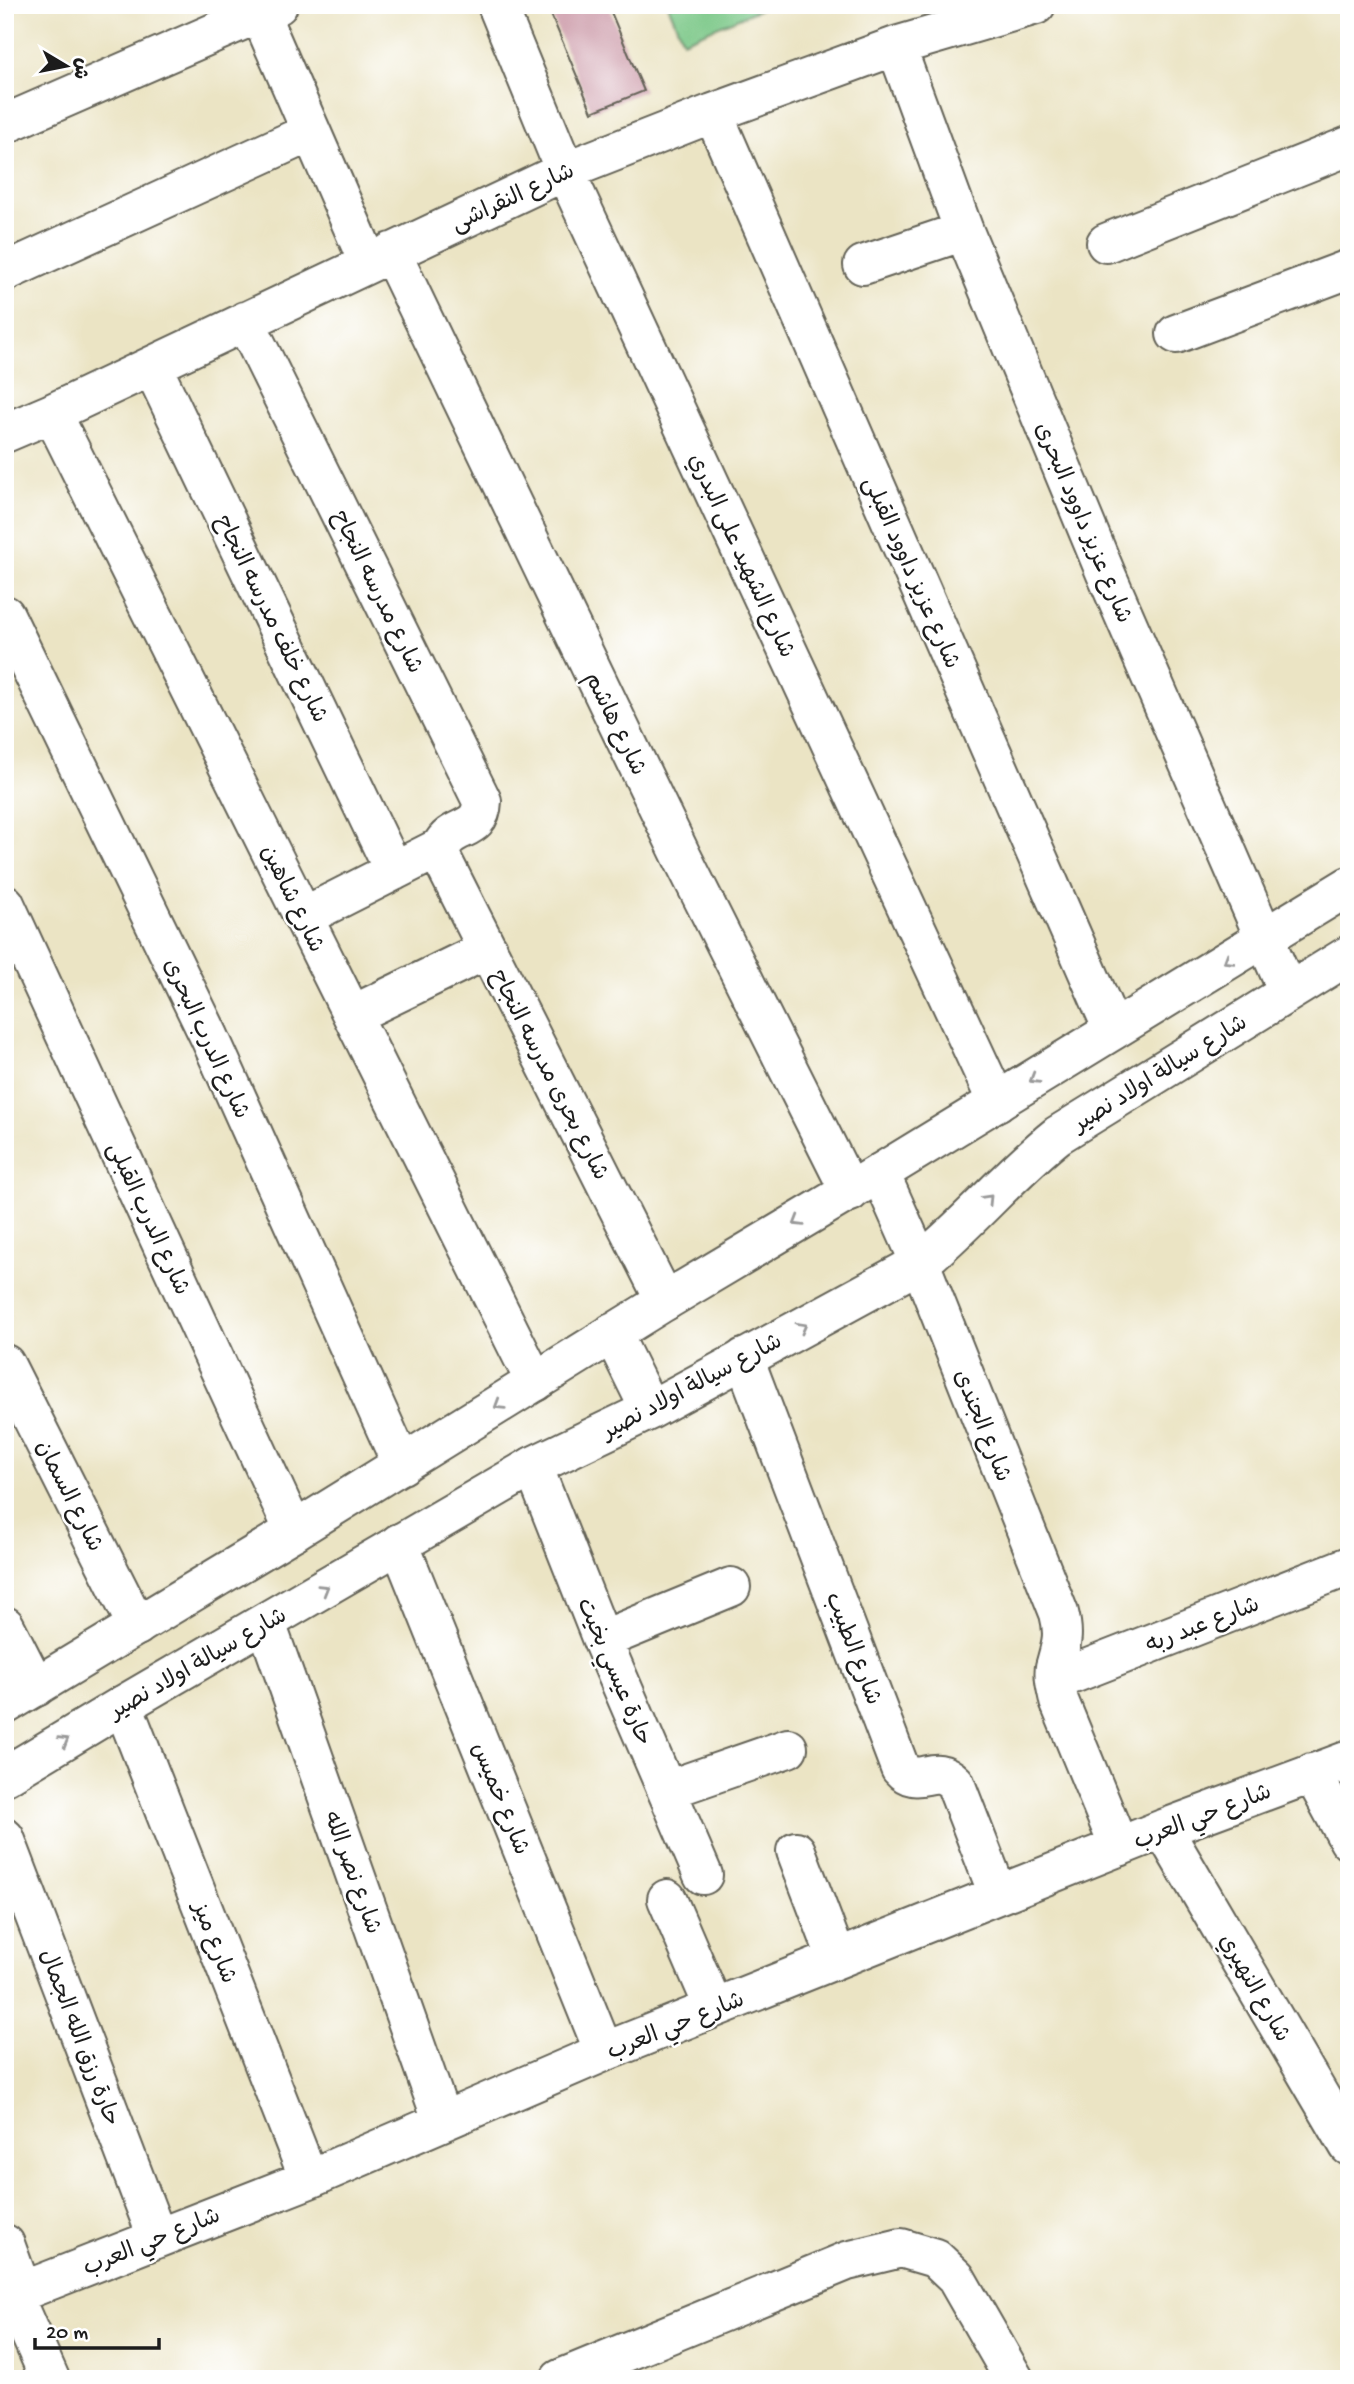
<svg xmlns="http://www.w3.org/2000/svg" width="1354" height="2384" font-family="'Gochi Hand','Playpen Sans Arabic',sans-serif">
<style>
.green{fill:#7bc888;stroke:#4c7252;stroke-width:2}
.building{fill:#ca97a6}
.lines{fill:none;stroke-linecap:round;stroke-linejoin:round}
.minor-casing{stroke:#646257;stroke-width:42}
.major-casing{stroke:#646257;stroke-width:42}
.minor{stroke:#fff;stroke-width:38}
.major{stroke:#fff;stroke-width:38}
.oneway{stroke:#999}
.labels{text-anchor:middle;stroke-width:5;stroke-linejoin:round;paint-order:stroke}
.street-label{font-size:23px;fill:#1c1c1c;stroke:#fff}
</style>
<rect width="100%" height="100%" fill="#fff"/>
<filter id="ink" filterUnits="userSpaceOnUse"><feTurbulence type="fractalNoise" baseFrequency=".0143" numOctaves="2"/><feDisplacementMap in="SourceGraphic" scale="14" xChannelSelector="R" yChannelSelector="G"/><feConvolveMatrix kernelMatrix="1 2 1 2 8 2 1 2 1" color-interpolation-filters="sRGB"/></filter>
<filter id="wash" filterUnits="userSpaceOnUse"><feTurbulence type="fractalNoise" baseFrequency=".00686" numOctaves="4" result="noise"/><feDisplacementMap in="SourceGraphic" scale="28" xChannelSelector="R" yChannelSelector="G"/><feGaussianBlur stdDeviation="1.57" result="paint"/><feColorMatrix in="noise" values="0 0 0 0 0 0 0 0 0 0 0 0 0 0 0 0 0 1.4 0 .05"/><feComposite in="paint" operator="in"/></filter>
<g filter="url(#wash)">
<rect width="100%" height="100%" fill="#ebe4c4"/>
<path class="green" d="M668 5H770L683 41Z"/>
<g id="blocks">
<path class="building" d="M547 5H608L644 91 592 112Z"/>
</g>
</g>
<g filter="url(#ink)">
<use href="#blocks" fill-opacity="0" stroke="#646257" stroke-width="2"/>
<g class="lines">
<g class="minor-casing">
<path id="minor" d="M256 5 368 262
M497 5 565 171 997 1102
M896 46 964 231 1106 574 1288 992
M713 113 1113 1030
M5 124 278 5
M1106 243 1349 146
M391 252 682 857 850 1192
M863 265 964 231
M5 272 311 132
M245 321 482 801C481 834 452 823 441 847L303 917
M1176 334 1349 269
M152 366 394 871
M52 413 535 1382
M5 433 52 413 565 171 713 113 896 46 1036 5
M5 615 209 1036 402 1465
M441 847 440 855 665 1301
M5 904 294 1531
M352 1015 488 949
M880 1173 920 1263 1059 1613C1065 1636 1061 1645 1055 1667 1053 1678 1057 1690 1059 1701L1119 1847
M744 1358 900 1768C919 1790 933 1760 955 1783L998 1894
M5 1364 137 1626
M533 1466 602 1640 703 1875
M399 1543 604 2052
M266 1623 442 2120
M5 1626 36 1687
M602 1640 731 1587
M1055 1681 1349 1566
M123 1705 309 2179
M1312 1773 1349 1841
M667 1790 788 1748
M1163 1829 1349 2146
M5 1838 157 2237
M796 1851 837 1959
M667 1899 714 2008
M5 2244 22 2291
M13 2295 50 2379
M5 2298 309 2179 604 2052 1163 1829 1349 1760
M560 2379 847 2261 901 2248 935 2258 956 2278 1014 2379"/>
</g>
<g class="major-casing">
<path id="major" d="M612 1333 650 1410
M5 1705 294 1531 665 1301 880 1173 1349 886
M5 1776 123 1705 533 1466 650 1410 920 1263C969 1223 1009 1174 1058 1135L1349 955"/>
</g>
<use href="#minor" class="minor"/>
<use href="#major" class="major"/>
</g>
<defs><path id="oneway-chevron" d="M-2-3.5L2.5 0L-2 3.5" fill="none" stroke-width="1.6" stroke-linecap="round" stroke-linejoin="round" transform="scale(1.75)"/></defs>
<g class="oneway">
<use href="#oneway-chevron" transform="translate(1228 960) rotate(148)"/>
<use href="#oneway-chevron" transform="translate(1034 1079) rotate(149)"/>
<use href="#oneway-chevron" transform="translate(988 1199) rotate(-46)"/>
<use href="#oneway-chevron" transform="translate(798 1222) rotate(149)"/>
<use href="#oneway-chevron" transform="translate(802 1327) rotate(-29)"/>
<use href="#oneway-chevron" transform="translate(499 1405) rotate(148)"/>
<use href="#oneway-chevron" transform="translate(324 1589) rotate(-31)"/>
<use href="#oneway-chevron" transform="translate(64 1741) rotate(-31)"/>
</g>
</g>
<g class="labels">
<g class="street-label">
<text transform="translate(512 196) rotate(-25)" y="8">شارع النقراشى</text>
<text transform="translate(1085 522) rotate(67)" y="8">شارع عزيز داوود البحرى</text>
<text transform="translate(743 555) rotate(65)" y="8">شارع الشهيد على البدري</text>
<text transform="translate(913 572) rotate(66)" y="8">شارع عزيز داوود القبلى</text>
<text transform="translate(379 591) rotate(64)" y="8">شارع مدرسه النجاح</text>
<text transform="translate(273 618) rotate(64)" y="8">شارع خلف مدرسه النجاح</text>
<text transform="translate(617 723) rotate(64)" y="8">شارع هاشم</text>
<text transform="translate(294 898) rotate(64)" y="8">شارع شاهين</text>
<text transform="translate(208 1038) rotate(65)" y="8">شارع الدرب البحرى</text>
<text transform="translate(1159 1072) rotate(-32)" y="8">شارع سيالة اولاد نصير</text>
<text transform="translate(551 1074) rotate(63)" y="8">شارع بحرى مدرسه النجاح</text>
<text transform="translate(150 1218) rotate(65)" y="8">شارع الدرب القبلى</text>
<text transform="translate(691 1385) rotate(-28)" y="8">شارع سيالة اولاد نصير</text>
<text transform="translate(984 1425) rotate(68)" y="8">شارع الجندى</text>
<text transform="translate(71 1495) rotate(63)" y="8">شارع السمان</text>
<text transform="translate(1202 1623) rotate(-21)" y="8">شارع عبد ربه</text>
<text transform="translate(855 1648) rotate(69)" y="8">شارع الطبيب</text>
<text transform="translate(197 1662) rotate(-30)" y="8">شارع سيالة اولاد نصير</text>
<text transform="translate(616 1671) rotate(67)" y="8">حارة عيسي بخيت</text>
<text transform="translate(502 1798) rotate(68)" y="8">شارع خميس</text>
<text transform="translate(1202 1815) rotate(-21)" y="8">شارع حي العرب</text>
<text transform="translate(354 1872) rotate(70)" y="8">شارع نصر الله</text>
<text transform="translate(216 1942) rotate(69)" y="8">شارع ميز</text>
<text transform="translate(1256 1987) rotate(60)" y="8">شارع النهيري</text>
<text transform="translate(675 2024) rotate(-22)" y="8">شارع حي العرب</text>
<text transform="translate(81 2037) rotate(69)" y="8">حارة رزق الله الجمال</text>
<text transform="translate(151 2240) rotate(-22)" y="8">شارع حي العرب</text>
</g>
</g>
<rect width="1354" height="2384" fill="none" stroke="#fff" stroke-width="28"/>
<g transform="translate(66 66) rotate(100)" stroke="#ffffff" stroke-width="5" paint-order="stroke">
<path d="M0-5L12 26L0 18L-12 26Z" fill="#1c1c1c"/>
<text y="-10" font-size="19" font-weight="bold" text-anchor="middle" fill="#1c1c1c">ش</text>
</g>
<path d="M35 2338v10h124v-10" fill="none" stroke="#1c1c1c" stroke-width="3.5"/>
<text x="46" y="2338" font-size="21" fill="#1c1c1c" stroke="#ffffff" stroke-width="5" paint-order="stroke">20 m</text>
</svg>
